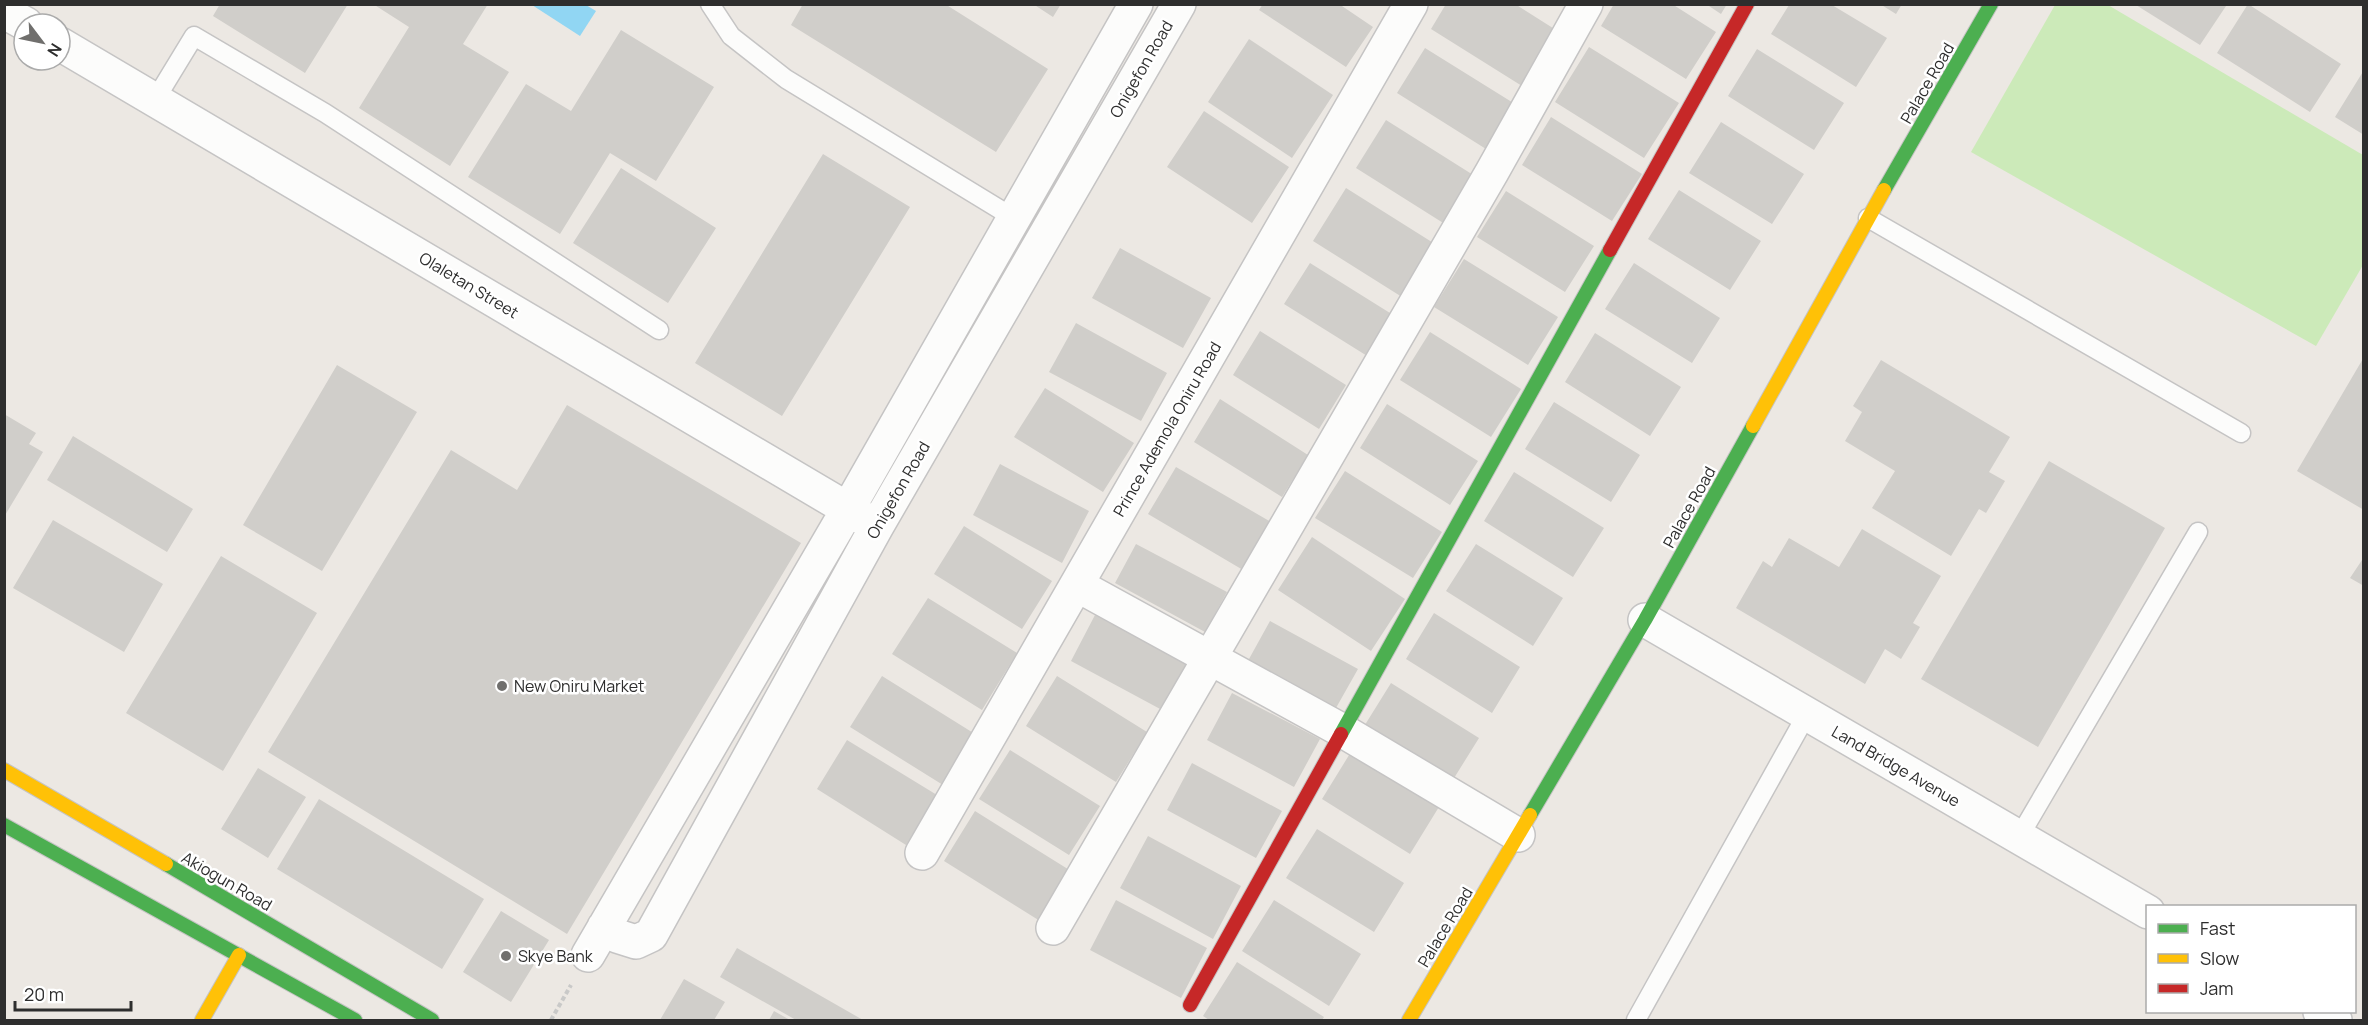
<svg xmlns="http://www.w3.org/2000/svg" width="2368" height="1025" font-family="Manrope,sans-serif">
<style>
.green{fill:#cceab9}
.water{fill:#91d6f3}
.building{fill:#d0ceca}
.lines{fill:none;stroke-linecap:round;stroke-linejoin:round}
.lane-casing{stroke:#c5c4c4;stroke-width:21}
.street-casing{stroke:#c5c4c4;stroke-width:36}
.fast-casing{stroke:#c5c4c4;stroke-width:16}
.slow-casing{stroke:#c5c4c4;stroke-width:16}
.jam-casing{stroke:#c5c4c4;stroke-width:16}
.path{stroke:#c9c9c8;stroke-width:4;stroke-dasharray:4.5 3;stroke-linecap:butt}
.lane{stroke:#fcfcfb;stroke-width:18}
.street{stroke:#fcfcfb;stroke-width:33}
.fast{stroke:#4caf50;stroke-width:14}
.slow{stroke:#ffc107;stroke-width:14}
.jam{stroke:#c62828;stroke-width:14}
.poi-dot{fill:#706f6d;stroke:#fff;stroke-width:2}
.labels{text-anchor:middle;stroke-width:5;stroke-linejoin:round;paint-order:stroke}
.street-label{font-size:16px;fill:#2e2e2e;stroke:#fff}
.poi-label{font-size:16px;fill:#2e2e2e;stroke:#fff;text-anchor:start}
</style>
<rect width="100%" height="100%" fill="#ece8e3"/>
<path class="green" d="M2055 5H2108L2363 155V265L2316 346 1971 152Z"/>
<path class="water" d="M532 5H586L596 11 580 36Z"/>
<path class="building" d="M220 4H348L305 73 213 16Z
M373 4H488L463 44 509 72 450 166 359 108 409 27Z
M803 4H945L1048 69 996 152 791 25Z
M1033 4H1061L1053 17Z
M1263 4H1339L1373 27 1346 67 1259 10Z
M1446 4H1515L1556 30 1522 86 1431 29Z
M1614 4H1672L1716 32 1686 79 1601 26Z
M1706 4H1727L1721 14Z
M1880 4H1902L1896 14Z
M2248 4 2341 64 2310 112 2217 53Z
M1789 5H1832L1887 38 1856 87 1771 34Z
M2136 5H2224L2226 6 2200 45Z
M621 30 714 87 656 181 610 153 560 234 468 177 526 84 571 111Z
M1249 39 1333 95 1292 158 1208 102Z
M1589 47 1679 103 1644 158 1555 102Z
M1425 48 1515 104 1486 149 1397 93Z
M1757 49 1844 103 1814 150 1728 96Z
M2364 70V135L2335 117Z
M1204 111 1289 167 1252 223 1167 167Z
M1551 117 1642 174 1612 221 1522 165Z
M1386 120 1478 178 1448 226 1356 168Z
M1721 122 1804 174 1772 224 1689 173Z
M823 154 910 207 782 416 695 363Z
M621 168 716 228 668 303 573 243Z
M1346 188 1435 244 1402 297 1313 241Z
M1679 190 1761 241 1730 290 1648 239Z
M1506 191 1594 246 1565 292 1477 237Z
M1120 248 1211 298 1183 348 1092 298Z
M1464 259 1558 317 1528 365 1434 307Z
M1310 263 1398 318 1372 359 1284 304Z
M1634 263 1720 318 1692 363 1605 309Z
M1076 323 1167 373 1141 421 1049 372Z
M1260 331 1346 385 1319 429 1233 375Z
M1430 332 1521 389 1491 437 1400 380Z
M1595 333 1681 387 1650 436 1565 382Z
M2364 357V510L2297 471Z
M1881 360 2010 437 1989 472 2005 481 1986 513 1979 509 1951 556 1872 508 1895 471 1845 441 1862 412 1853 406Z
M337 365 417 412 322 571 243 525Z
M1045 388 1134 443 1103 492 1014 437Z
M1220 399 1308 455 1282 497 1194 442Z
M1554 402 1640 455 1611 502 1525 449Z
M1387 404 1478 461 1450 505 1360 448Z
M567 405 801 543 567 934 268 752 451 450 517 490Z
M4 414 36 433 29 444 43 452 4 517Z
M73 436 193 509 167 552 47 480Z
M2049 461 2165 528 2038 747 1921 679Z
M1000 464 1089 511 1062 563 973 515Z
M1176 467 1271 522 1243 570 1148 514Z
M1345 471 1442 532 1413 578 1315 518Z
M1514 472 1604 528 1573 577 1484 521Z
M53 520 163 584 124 652 13 588Z
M964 526 1052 581 1022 629 934 574Z
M1862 529 1941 576 1913 623 1920 627 1901 659 1885 649 1865 684 1736 608 1763 561 1772 567 1789 538 1839 567Z
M1312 537 1405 599 1371 651 1278 590Z
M1136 544 1227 592 1205 632 1115 583Z
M1476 544 1563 598 1533 646 1446 591Z
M221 556 317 613 223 771 126 713Z
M2364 557V586L2350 578Z
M928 598 1017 653 982 710 892 654Z
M1434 613 1520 667 1492 713 1406 659Z
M1095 615 1187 664 1162 710 1071 661Z
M1270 621 1358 669 1332 715 1244 668Z
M882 676 975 734 943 785 850 727Z
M1057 676 1147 732 1116 782 1026 726Z
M1391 683 1479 738 1451 783 1363 728Z
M1232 693 1320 739 1294 787 1207 740Z
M847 740 937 795 906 845 817 789Z
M1354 747 1442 802 1410 854 1322 799Z
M1010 750 1100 806 1069 855 979 799Z
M1192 763 1282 811 1256 858 1167 810Z
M258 768 306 797 268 858 221 829Z
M319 799 484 899 442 969 277 869Z
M975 811 1071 871 1040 921 944 861Z
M1317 829 1404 883 1374 932 1286 878Z
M1148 836 1241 886 1213 939 1120 888Z
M1116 900 1207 948 1181 998 1090 950Z
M1274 900 1361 954 1329 1006 1242 951Z
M501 911 549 940 511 1002 463 972Z
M737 948 863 1020H796L720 977Z
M1237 962 1324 1017 1322 1020H1209L1203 1016Z
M684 979 725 1002 714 1020H660Z
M774 1011 790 1020H769Z"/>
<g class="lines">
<g class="lane-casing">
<path id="lane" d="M710 4 731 36 786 79 1014 218
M155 100 194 36 325 113 659 330
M1868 218 2241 433
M2019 837 2198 532
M1636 1020 1807 714"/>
</g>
<g class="street-casing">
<path id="street" d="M4 12 26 24
M60 44 868 521
M1077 585 1343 731 1518 835
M1645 620 2148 912
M922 853 1411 4
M604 927 617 936 636 942 651 935 877 526 1179 4
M1053 928 1492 172 1586 4
M588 955 848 509 1136 4
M2320 1012 2335 1020"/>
</g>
<g class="fast-casing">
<path id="fast" d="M1884 190 1991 4
M1341 734 1610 250
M1530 815 1645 620 1753 426
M4 825 355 1020
M166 864 432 1020"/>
</g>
<g class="slow-casing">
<path id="slow" d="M1753 426 1884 190
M4 770 166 864
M202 1020 239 955
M1409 1020 1530 815"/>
</g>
<g class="jam-casing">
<path id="jam" d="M1610 250 1747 4
M1190 1005 1341 734"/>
</g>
<path class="path" d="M551 1020 571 985"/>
<use href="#lane" class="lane"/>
<use href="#street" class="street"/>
<use href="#fast" class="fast"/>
<use href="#slow" class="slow"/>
<use href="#jam" class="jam"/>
</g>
<g class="poi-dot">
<circle cx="502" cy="686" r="6"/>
<circle cx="506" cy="956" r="6"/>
</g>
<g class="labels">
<g class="street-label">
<text transform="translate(1141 69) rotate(-60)" y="6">Onigefon Road</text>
<text transform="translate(1927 83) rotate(-60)" y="6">Palace Road</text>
<text transform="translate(469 285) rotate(31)" y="6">Olaletan Street</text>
<text transform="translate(1167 429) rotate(-60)" y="6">Prince Ademola Oniru Road</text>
<text transform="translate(898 490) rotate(-60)" y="6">Onigefon Road</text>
<text transform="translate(1689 507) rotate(-61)" y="6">Palace Road</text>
<text transform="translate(1896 766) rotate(30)" y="6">Land Bridge Avenue</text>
<text transform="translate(227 881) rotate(30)" y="6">Akiogun Road</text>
<text transform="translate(1445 927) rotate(-59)" y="6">Palace Road</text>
</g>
<g class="poi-label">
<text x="514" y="692">New Oniru Market</text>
<text x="518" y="962">Skye Bank</text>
</g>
</g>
<rect width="2368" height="1025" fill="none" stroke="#2e2e2e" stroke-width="12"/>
<rect x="2146" y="905" width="210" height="108" fill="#ffffff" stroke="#ababab" stroke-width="1.5"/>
<rect x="2158" y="924" width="30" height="9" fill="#4caf50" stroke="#ababab" stroke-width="1.5"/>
<text x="2200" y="935" font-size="18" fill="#2e2e2e">Fast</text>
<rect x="2158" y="954" width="30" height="9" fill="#ffc107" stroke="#ababab" stroke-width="1.5"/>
<text x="2200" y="965" font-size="18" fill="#2e2e2e">Slow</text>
<rect x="2158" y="984" width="30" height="9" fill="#c62828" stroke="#ababab" stroke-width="1.5"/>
<text x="2200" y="995" font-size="18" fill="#2e2e2e">Jam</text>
<g transform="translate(42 42) rotate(122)"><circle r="28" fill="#ffffff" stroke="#ababab" stroke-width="1.5"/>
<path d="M0-4.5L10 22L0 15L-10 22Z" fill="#706f6d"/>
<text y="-9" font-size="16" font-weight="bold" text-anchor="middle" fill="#2e2e2e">N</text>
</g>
<path d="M15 1001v9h116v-9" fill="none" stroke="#2e2e2e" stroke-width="3"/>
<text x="24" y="1001" font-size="18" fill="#2e2e2e" stroke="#ffffff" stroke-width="4.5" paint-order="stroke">20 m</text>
</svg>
